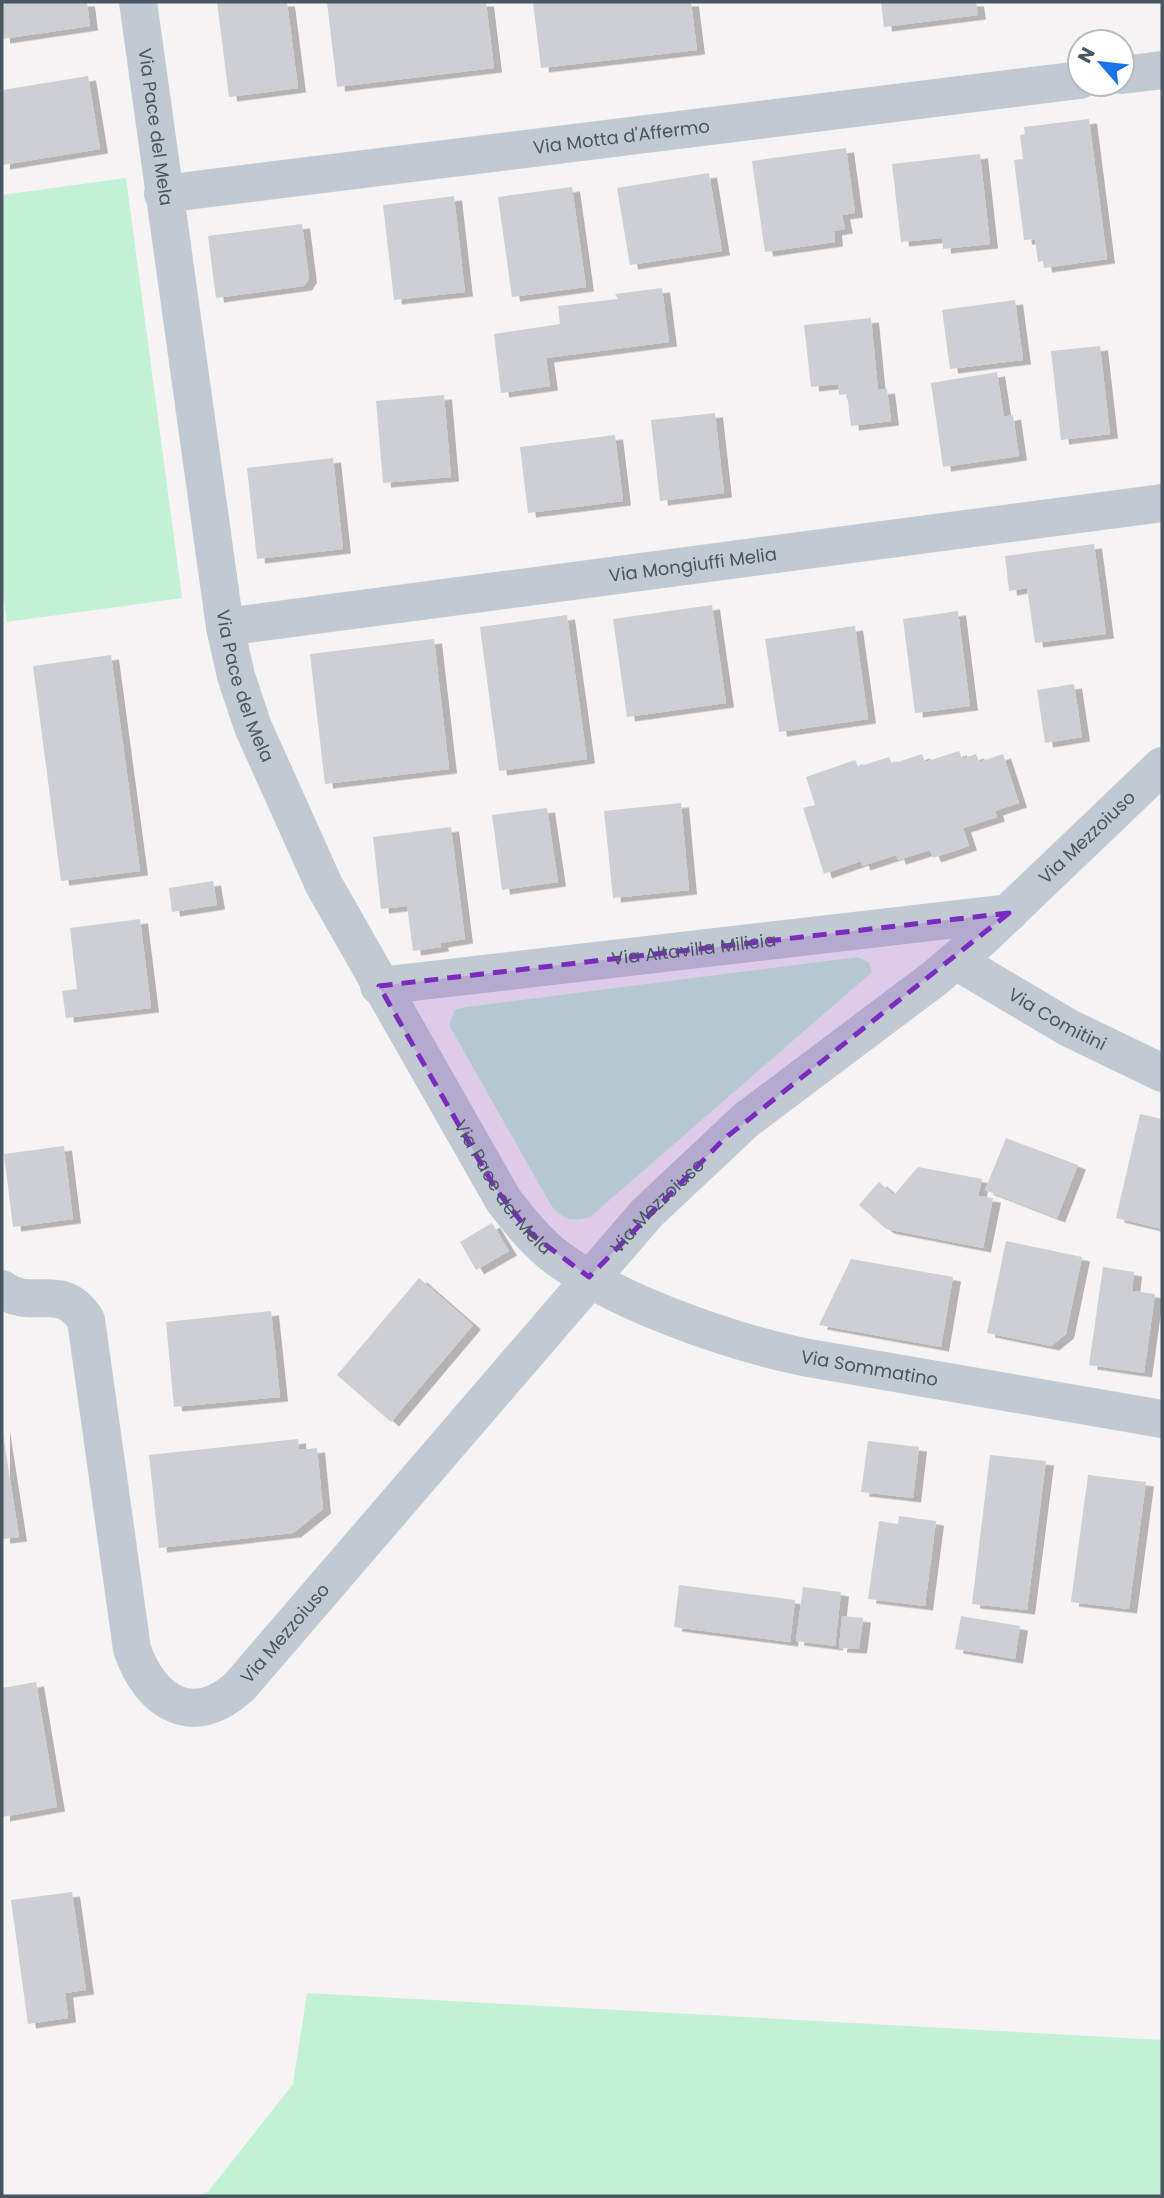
<svg xmlns="http://www.w3.org/2000/svg" width="1164" height="2198" font-family="Poppins,sans-serif">
<style>
.green{fill:#c3f1d5}
.building{fill:#cdcfd5;filter:url(#shadow)}
.lines{fill:none;stroke-linecap:round;stroke-linejoin:round}
.minor{stroke:#c1cad2;stroke-width:38}
.marked{fill:#7b2cbf;fill-opacity:0.2;stroke:#7b2cbf;stroke-width:5;stroke-dasharray:14 9;stroke-linejoin:round}
.labels{text-anchor:middle;stroke-width:7;stroke-linejoin:round;paint-order:stroke}
.street-label{font-size:18px;fill:#4a5661;stroke:#fff}
</style>
<defs>
<filter id="shadow"><feDropShadow dx="8" dy="4.5" stdDeviation="0" flood-color="#0004"/></filter>
</defs>
<rect width="100%" height="100%" fill="#f5f3f3"/>
<path class="green" d="M126 178 182 598 7 622 2 584V195Z
M858 957 869 963 872 972 590 1217C571 1222 563 1220 551 1205L449 1025 455 1010 466 1007Z
M307 1993 1162 2040V2196H196L208 2192 293 2084Z"/>
<path class="building" d="M2 2H87L90 26 2 39Z
M217 2H287L298 88 229 97Z
M327 2H486L494 68 337 87Z
M533 2H691L697 50 541 68Z
M881 2H976L978 15 884 27Z
M88 76 100 149 2 165V90Z
M1089 119 1107 259 1044 268 1043 261 1038 262 1035 239 1024 240 1014 160 1023 159 1020 135 1025 134 1024 127Z
M846 148 855 213 842 215 845 229 834 231 835 242 765 252 752 161Z
M980 154 990 244 943 249 942 238 901 242 892 164Z
M709 173 722 251 630 265 617 188Z
M572 187 586 287 512 297 498 197Z
M454 196 465 292 394 300 383 205Z
M302 224 309 278 304 286 216 298 208 236Z
M662 288 669 342 546 358 550 386 501 393 494 334 560 324 558 306 618 299 615 294Z
M1015 300 1023 360 950 369 942 310Z
M871 318 878 390 887 389 891 421 851 426 847 394 839 395 838 384 811 387 804 325Z
M1100 346 1110 434 1061 440 1051 351Z
M997 372 1004 417 1013 415 1019 456 943 467 931 383Z
M444 395 451 477 383 483 376 401Z
M715 413 724 493 660 501 651 420Z
M615 435 623 501 528 513 520 447Z
M333 458 343 549 257 559 247 468Z
M1094 544 1106 634 1035 643 1027 588 1009 591 1005 556Z
M712 605 726 703 627 717 613 619Z
M958 611 970 706 915 713 903 619Z
M567 615 587 759 499 771 480 627Z
M855 626 868 719 779 732 765 639Z
M434 639 449 769 325 784 310 654Z
M111 655 140 871 61 881 33 666Z
M1074 684 1082 737 1045 743 1037 690Z
M959 751 962 759 976 754 979 762 1003 754 1019 803 995 811 997 817 963 828 969 846 933 858 930 850 898 860 896 855 862 866 861 861 824 874 803 808 815 805 806 777 855 760 858 767 889 757 892 764 922 754 925 762Z
M681 803 689 890 613 898 604 811Z
M547 808 558 882 502 890 492 815Z
M451 827 465 939 440 943 441 947 413 951 407 906 381 909 373 837Z
M213 881 217 905 172 912 169 888Z
M140 919 151 1008 66 1018 62 991 77 989 70 928Z
M1140 1114 1162 1119V1229L1116 1218Z
M1006 1138 1078 1165 1057 1218 985 1190Z
M64 1146 73 1219 13 1227 4 1154Z
M918 1167 982 1179 978 1196 993 1198 983 1248 886 1229 859 1205 879 1182 894 1195Z
M492 1223 509 1251 476 1270 460 1242Z
M1006 1241 1082 1257 1066 1334 1051 1346 987 1333Z
M851 1259 953 1277 941 1347 819 1325Z
M1103 1267 1134 1272 1132 1291 1155 1294 1144 1373 1089 1365Z
M419 1278 473 1325 391 1422 337 1375Z
M271 1311 280 1397 174 1407 166 1322Z
M2 1427 19 1537 2 1539Z
M298 1439 299 1450 317 1448 323 1509 293 1533 159 1548 149 1455Z
M868 1441 919 1447 913 1498 861 1492Z
M990 1455 1046 1461 1027 1610 972 1604Z
M1088 1475 1146 1482 1129 1609 1071 1602Z
M899 1516 936 1521 925 1606 868 1599 879 1521 898 1524Z
M679 1585 795 1600 790 1642 674 1627Z
M803 1587 841 1592 835 1646 796 1641Z
M842 1616 863 1618 859 1649 839 1648Z
M961 1616 1020 1626 1015 1659 955 1649Z
M36 1682 57 1807 2 1817V1688Z
M72 1892 86 1990 65 1993 68 2018 28 2024 11 1900Z"/>
<g class="lines">
<g class="minor">
<path id="s1" d="M138 2 225 627 236 676 253 727 324 885 504 1201C519 1220 533 1238 551 1253 611 1301 728 1341 803 1357L1162 1419"/>
<path d="M1122 75 1162 70"/>
<path id="s2" d="M163 194 1080 80"/>
<path id="s3" d="M225 627 1162 503"/>
<path id="s4" d="M956 961 1069 1028 1162 1073"/>
<path id="s5" d="M379 986 1009 913"/>
<path id="s6" d="M2 1289C32 1312 61 1280 86 1320L132 1649C150 1702 193 1730 240 1686L647 1213 746 1120 935 978 983 937 1162 766"/>
</g>
</g>
<path class="marked" d="M1009 913 724 1139 589 1277 531 1234 495 1188 379 986Z"/>
<g class="labels">
<g class="street-label">
<text dy="6" stroke="none"><textPath href="#s1" startOffset="126">Via Pace del Mela</textPath></text>
<text dy="6" stroke="none"><textPath href="#s2" startOffset="462">Via Motta d'Affermo</textPath></text>
<text dy="6" stroke="none"><textPath href="#s3" startOffset="472">Via Mongiuffi Melia</textPath></text>
<text dy="6" stroke="none"><textPath href="#s1" startOffset="693">Via Pace del Mela</textPath></text>
<text dy="6" stroke="none"><textPath href="#s6" startOffset="1773">Via Mezzoiuso</textPath></text>
<text dy="6" stroke="none"><textPath href="#s5" startOffset="317">Via Altavilla Milicia</textPath></text>
<text dy="6" stroke="none"><textPath href="#s4" startOffset="117">Via Comitini</textPath></text>
<text dy="6" stroke="none"><textPath href="#s1" startOffset="1260">Via Pace del Mela</textPath></text>
<text dy="6" stroke="none"><textPath href="#s6" startOffset="1206">Via Mezzoiuso</textPath></text>
<text dy="6" stroke="none"><textPath href="#s1" startOffset="1684">Via Sommatino</textPath></text>
<text dy="6" stroke="none"><textPath href="#s6" startOffset="639">Via Mezzoiuso</textPath></text>
</g>
</g>
<rect width="1164" height="2198" fill="none" stroke="#4a5661" stroke-width="7"/>
<g transform="translate(1101 63) rotate(298)"><circle r="33" fill="#ffffff" stroke="#b7bbc0" stroke-width="2"/>
<path d="M0-5L12 26L0 18L-12 26Z" fill="#1a73e8"/>
<text y="-10" font-size="19" font-weight="bold" text-anchor="middle" fill="#4a5661">N</text>
</g>
</svg>
